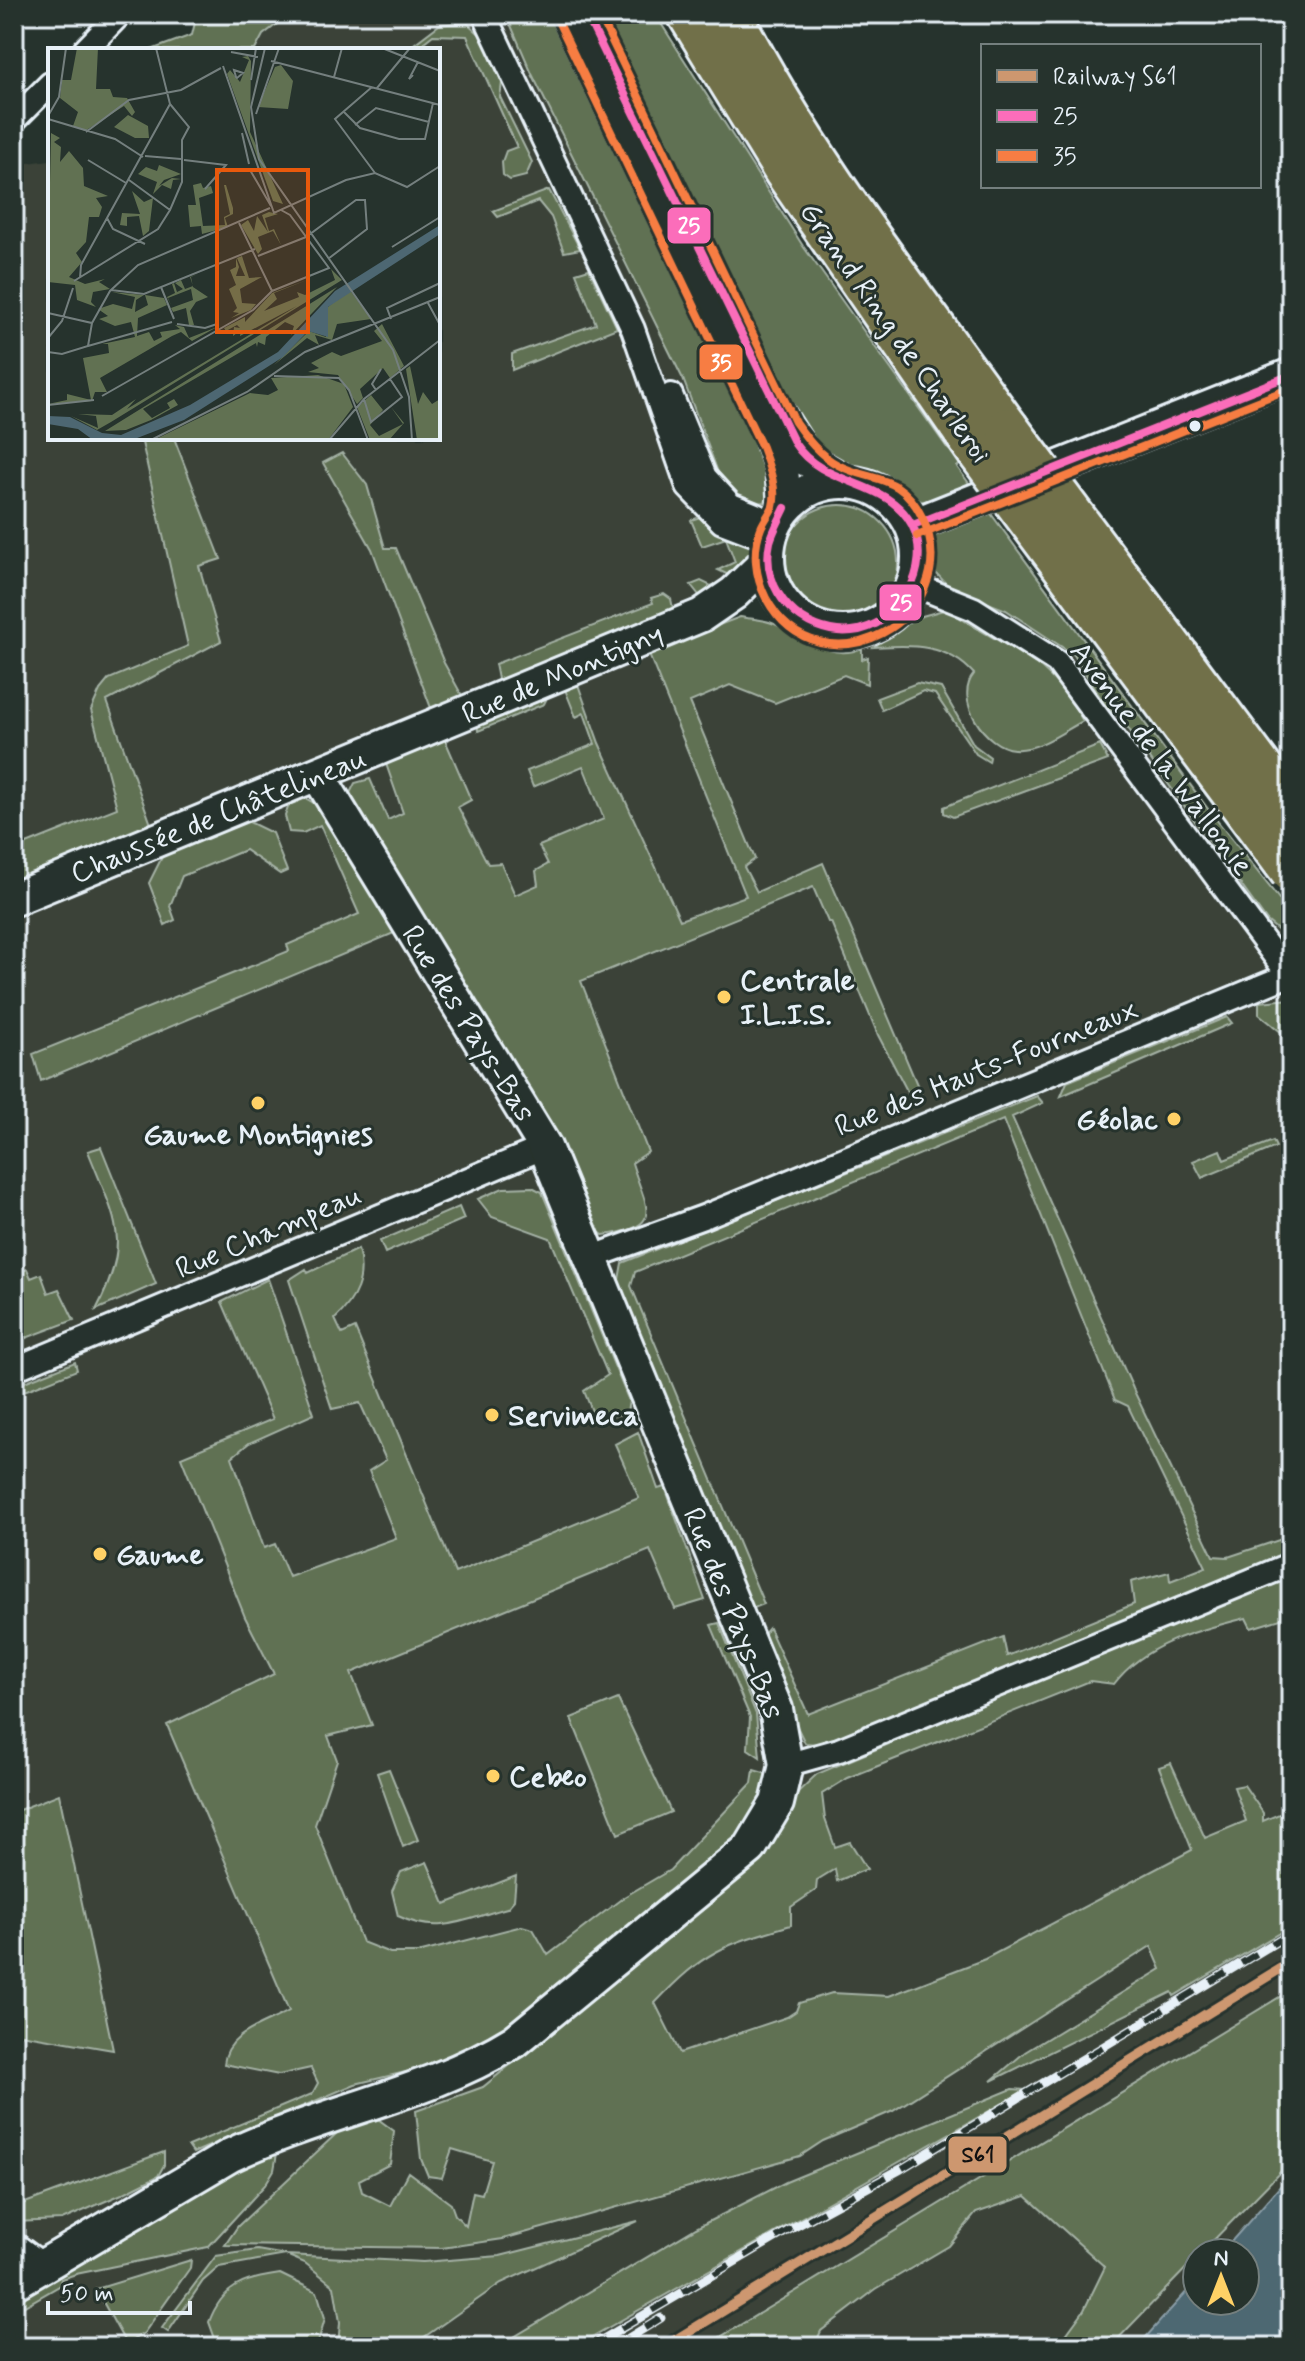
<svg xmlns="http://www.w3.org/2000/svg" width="1305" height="2361" font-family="Mynerve,sans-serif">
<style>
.built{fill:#3a4339}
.green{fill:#617152;stroke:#a4b1a5;stroke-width:2}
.water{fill:#4d6772;stroke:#8b9ea8;stroke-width:2}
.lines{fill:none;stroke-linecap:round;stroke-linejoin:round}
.street-casing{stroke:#e8f1f8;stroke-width:28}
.secondary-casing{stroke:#e8f1f8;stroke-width:38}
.highway-casing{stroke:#e8f1f8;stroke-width:46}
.street{stroke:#26332d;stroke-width:22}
.secondary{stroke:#26332d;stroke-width:32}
.highway{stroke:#71704a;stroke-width:40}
.rail-casing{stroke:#e8f1f8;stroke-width:9}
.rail{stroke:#26332d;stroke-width:6;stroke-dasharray:18;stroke-linecap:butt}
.highway-bridge-casing{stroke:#e8f1f8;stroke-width:46;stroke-linecap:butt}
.highway-bridge{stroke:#71704a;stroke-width:40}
.bus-1-casing{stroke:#26332d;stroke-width:14}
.bus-2-casing{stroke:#26332d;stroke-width:14}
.bus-1{stroke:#fb6dba;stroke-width:8}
.bus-2{stroke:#f77d43;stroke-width:8}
.rail-1-casing{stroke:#26332d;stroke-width:16}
.rail-1{stroke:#cd976f;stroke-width:10}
.bus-dot{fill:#e8f1f8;stroke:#26332d;stroke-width:3}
.poi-dot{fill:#ffd166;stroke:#26332d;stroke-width:3}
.labels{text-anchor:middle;stroke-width:6;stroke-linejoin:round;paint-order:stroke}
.street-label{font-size:30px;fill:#e8f1f8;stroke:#26332d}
.poi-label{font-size:30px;font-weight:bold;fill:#e8f1f8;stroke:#26332d;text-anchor:start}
.inset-road{fill:none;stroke:#747f7e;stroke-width:2}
.view{fill:#e8590c;fill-opacity:0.15;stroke:#e8590c;stroke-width:4}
.inset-edge{fill:none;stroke:#e8f1f8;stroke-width:4}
.line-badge{stroke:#26332d;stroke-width:3}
.badge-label{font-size:22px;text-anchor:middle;font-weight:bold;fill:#fff}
.pale-badge-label{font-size:22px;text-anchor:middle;font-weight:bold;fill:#111}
</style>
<rect width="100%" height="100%" fill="#26332d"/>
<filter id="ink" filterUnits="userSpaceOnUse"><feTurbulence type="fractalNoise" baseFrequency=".0125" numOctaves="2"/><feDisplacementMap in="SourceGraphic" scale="16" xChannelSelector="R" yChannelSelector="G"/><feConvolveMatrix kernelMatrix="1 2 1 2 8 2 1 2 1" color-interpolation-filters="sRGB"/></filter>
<g filter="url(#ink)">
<path class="built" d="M248 14H564L778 483 767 506 759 551 730 587 474 703 245 785 14 886V165L50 160V438H438V50H242Z
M989 511 1291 918V2174L1221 2253H1197V2280L1137 2347H14V902L664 630 740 617 769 621 822 650 855 652 885 639 915 618 927 590 932 558Z"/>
<path class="green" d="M197 14H290L263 35 255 50H151L192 35Z
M506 14H554L773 474 765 502 745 505 722 483 683 379 532 74Z
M595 14H655L803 246 948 449 965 460 957 467 974 490 927 504 870 475 833 467 812 457Z
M466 22 485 39 502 83 500 97 532 162 526 176 510 180 503 175 502 162 506 151 517 147 467 36 433 35 414 50H406L439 25Z
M549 190 580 249 564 252 551 217 538 201 498 217 493 211Z
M589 269 617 328 512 370V354L596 324 576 273Z
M141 438H174L221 559 199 566 221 641 107 701 153 830 14 887V849L117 808 91 710 100 690 109 679 188 646Z
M342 453 367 485 385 548H396L444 663 465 701 431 708 372 549 323 463Z
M782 563a58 58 0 1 1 116 0a58 58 0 1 1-116 0Z
M989 511 1208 809 1291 914V934L1280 932 1267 921 1120 717 1107 708 1074 655 1006 610 950 588 936 573 929 535Z
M703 516 753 547 741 573 702 599 691 585 701 581 711 586 733 577 718 570 735 562 726 538 702 546 691 520Z
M664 594 671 599 674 613 499 684 495 664 653 603 651 598Z
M947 609C1007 652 1044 651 1083 721 1062 732 1039 751 1014 749 985 747 953 699 974 674 947 643 912 645 874 647L915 618Z
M740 617C750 619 762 619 772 623 800 634 830 663 862 648V659L868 657 867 684 844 675 775 703 730 685 690 702 755 859 744 867 757 892 823 863 921 1094 915 1106 878 1035 831 922H828L813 887 581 981 648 1152 632 1163C646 1209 666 1227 603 1235L590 1225 550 1124 347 799 355 783 370 779 388 820 403 813 384 758 443 735 471 800 458 807 488 864 501 863 515 895 538 885 536 871 548 864 539 846 604 819 583 766 533 787 527 771 595 744 584 713 576 717 564 687 576 679 599 743 680 920 746 896 648 652Z
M917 683 941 688 974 745 990 757 989 762 976 754 935 694 923 691 882 710 877 698Z
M538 696 546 700 544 704 478 731 477 720Z
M1100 745 1108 760 953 817 944 813V807Z
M291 799H307L330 813 394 933 41 1081 33 1054 289 951 287 945 359 914 320 825 303 833 289 832 285 816Z
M243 819 272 833 287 871 280 874 245 850 182 876 170 906 175 920 165 925 149 883 165 851Z
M1291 999V1035L1287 1037 1259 1014V1002Z
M1227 1017 1232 1023 1061 1096 1067 1082Z
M1037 1096 1043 1103 1012 1117 1135 1393 1213 1556 1228 1557 1291 1536V1554L829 1745 805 1743 770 1671 762 1636 769 1628 808 1714 1003 1637 1007 1656 1134 1604 1131 1582 1169 1572 1170 1581 1206 1567 1128 1406 1115 1400 1003 1120 635 1272 631 1286 764 1604 749 1610 618 1285 622 1263Z
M1273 1141 1276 1147 1202 1178 1193 1161 1220 1150 1224 1160Z
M101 1147 156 1284 96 1310C133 1239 115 1220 88 1151Z
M532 1187 542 1192 629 1401 627 1412 596 1421 584 1391 608 1375 550 1238 492 1217 478 1199 503 1188Z
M459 1207 464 1219 385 1253 380 1241Z
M358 1249C366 1279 356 1299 335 1319L342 1334 355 1328 455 1573 639 1498 615 1444 638 1432 658 1489 665 1487 705 1600 675 1609 650 1550 351 1673 372 1725 328 1736 337 1760 315 1825 362 1942 390 1953H418L522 1926 533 1929 548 1955 624 1897 670 1870 752 1783 754 1770 767 1774 756 1822 711 1867 492 2038 431 2066 355 2084 193 2153 188 2146 312 2094 318 2083 311 2068 279 2075 224 2064C227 2032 265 2025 289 2011L167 1725 274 1674 245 1617 181 1457 273 1419 222 1302 268 1279 314 1414 249 1443 232 1457 264 1548 275 1544 289 1577 396 1538 369 1471 386 1460 360 1403 332 1409 289 1280 306 1269 308 1273Z
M27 1269 31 1278 41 1274 48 1293 59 1289 74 1320 26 1338 14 1307V1270L16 1274Z
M75 1362 77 1370 14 1395V1386Z
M1291 1576V1602L1284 1618 1251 1628 1246 1618C1198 1630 1145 1643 1114 1684L1090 1681 848 1778 822 1794 825 1819 835 1847 850 1842 867 1869 837 1881 835 1869 817 1880 816 1890 791 1907V1925C723 1945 704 1951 655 2003L680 2053 787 2017 796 2011 799 2003 832 1993 889 1996 985 1959 1192 1850 1159 1767 1171 1763 1205 1838 1246 1821 1234 1787 1244 1785 1263 1813V1821L1291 1809V1926L1174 1996 1172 1992 991 2081 1025 2052 1161 1969 1151 1946 893 2111 823 2141 800 2156 503 2239 442 2248 225 2245 238 2226 353 2118 378 2119 394 2131 390 2164 359 2180 362 2192 390 2206 408 2172 451 2204 455 2215 466 2226 473 2192 482 2194 492 2161 452 2149 442 2178 428 2176 421 2159 416 2111 483 2087 708 1904 781 1830 797 1793 817 1774Z
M719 1623 756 1714 760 1757 748 1749 750 1717 711 1625Z
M618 1699 671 1812 618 1834 571 1718Z
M389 1769 418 1840 403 1847 377 1773Z
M59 1794 113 2050 14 2033V1812Z
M427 1862 445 1904 516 1876 514 1900 507 1908C466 1919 439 1936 398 1916L392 1891 401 1872Z
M1291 1990V2161L1201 2253H1197V2257L1110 2347H1057L1084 2310 1105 2267 1026 2196 976 2213 949 2246 876 2289 821 2331 814 2347H704Z
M1012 2089 1026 2090 574 2347H497L696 2228 786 2182Z
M278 2148 274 2170 265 2185 208 2247 76 2274 61 2279 59 2286 14 2312V2296L66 2268H74L247 2156Z
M164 2152V2165L158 2176 122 2194 62 2220 14 2222V2207Z
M638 2221 501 2283 410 2347H338L340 2322 334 2286 305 2263 286 2255 219 2267 203 2281 168 2332 162 2328 216 2256 257 2250 286 2255 423 2262 500 2256Z
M191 2260 190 2268 144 2333 126 2344 96 2289Z
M280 2274 317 2292 325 2318 317 2346 218 2347 209 2322C223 2285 244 2279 280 2274Z"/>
<path class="water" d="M1291 2174V2347H1137L1197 2280V2301H1245V2253H1221Z"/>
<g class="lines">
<g class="street-casing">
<path id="street" d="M484 14 633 329 688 487 722 522 769 540
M85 50 120 14
M14 120 50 84
M671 395 705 477 731 505 775 523
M915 585 974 609 1057 662 1291 978
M590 1258 706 1216 1291 974
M14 1369 545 1147
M786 1765 839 1750 1291 1564
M14 2244 43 2265"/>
</g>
<g class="secondary-casing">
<path id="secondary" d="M568 14 770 435 782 468 785 508
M778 414 807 460 844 481
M768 557a75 75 0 1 1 150 0a75 75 0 1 1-150 0Z
M913 525 1291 375
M14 899 702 615 734 593 767 561
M14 2283 231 2155C323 2111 428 2095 515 2041L750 1848 777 1803 786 1765 776 1709 545 1147 318 775"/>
</g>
<g class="highway-casing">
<path id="highway" d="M688 14 785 172 977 451
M731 14C807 162 911 293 1008 428"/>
</g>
<use href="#street" class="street"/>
<use href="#secondary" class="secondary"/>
<use href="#highway" class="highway"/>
<g class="rail-casing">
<path id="rail" d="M590 2347 787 2231 901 2169 1291 1933
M614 2347 661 2318"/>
</g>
<use href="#rail" class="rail"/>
<g class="highway-bridge-casing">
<path id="highway-bridge" d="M1008 428 1291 807
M977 451 1291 872"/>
</g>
<use href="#highway-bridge" class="highway-bridge"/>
<g class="bus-1-casing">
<path id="bus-1" d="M586 14 795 444C824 488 888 478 912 525 934 568 899 626 852 631 803 636 759 591 770 542 773 531 780 519 785 508
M913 525 1291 375"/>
</g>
<g class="bus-2-casing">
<path id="bus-2" d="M557 19 762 447C768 464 778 488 773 506 770 514 764 520 761 528 752 550 755 577 766 598 820 699 970 618 922 517 900 472 872 483 838 465 819 455 807 439 795 422L599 14
M917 536 1291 388"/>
</g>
<use href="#bus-1" class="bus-1"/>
<use href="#bus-2" class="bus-2"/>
<g class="rail-1-casing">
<path id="rail-1" d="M664 2347 1291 1962"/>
</g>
<use href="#rail-1" class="rail-1"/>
</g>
</g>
<circle class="bus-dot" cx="1195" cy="426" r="7"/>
<g class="poi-dot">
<circle cx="724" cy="997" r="8"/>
<circle cx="258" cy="1103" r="8"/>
<circle cx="1174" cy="1119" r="8"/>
<circle cx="492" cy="1415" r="8"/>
<circle cx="100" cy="1554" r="8"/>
<circle cx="493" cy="1776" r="8"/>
</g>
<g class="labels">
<g class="street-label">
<text transform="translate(896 332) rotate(55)" y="10">Grand Ring de Charleroi</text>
<text transform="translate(562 673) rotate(-23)" y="10">Rue de Montigny</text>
<text transform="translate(1162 758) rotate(53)" y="10">Avenue de la Wallonie</text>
<text transform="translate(218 815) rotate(-22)" y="10">Chaussée de Châtelineau</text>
<text transform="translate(469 1023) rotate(58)" y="10">Rue des Pays-Bas</text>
<text transform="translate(986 1067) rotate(-22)" y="10">Rue des Hauts-Fourneaux</text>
<text transform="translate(268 1231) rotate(-23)" y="10">Rue Champeau</text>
<text transform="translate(734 1613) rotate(68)" y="10">Rue des Pays-Bas</text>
</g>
<g class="poi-label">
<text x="740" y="990">Centrale<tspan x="740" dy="34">I.L.I.S.</tspan></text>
<text x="1158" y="1129" text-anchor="end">Géolac</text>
<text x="258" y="1144" text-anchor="middle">Gaume Montignies</text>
<text x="508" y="1425">Servimeca</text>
<text x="116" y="1564">Gaume</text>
<text x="509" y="1786">Cebeo</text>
</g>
</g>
<g transform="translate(48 48)">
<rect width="392" height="392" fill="#26332d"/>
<path d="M29 0H50L48 41H62L65 49 79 50 87 64 84 68 76 58 37 83 25 78 30 64 12 50 14 32H23ZM200 8 203 13 202 84 235 156 225 153 179 26 182 22 192 34 201 12 194 9ZM233 17 245 33 240 61 210 59 227 19ZM80 67 100 78 101 90H87L66 79ZM3 85 12 90 6 94 13 99 12 114 21 103 35 120 36 138 60 148 48 150 54 159 51 169H41L38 194 28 205 34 214 21 229 37 236 57 231 51 234 62 241 45 244 43 254 48 259 29 252 27 237 0 234ZM111 117 133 126 116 132 111 138 124 130 133 131 125 132 123 141 114 137 105 146 109 134 90 126 98 119 109 123ZM153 135 155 140 163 138 165 145 151 150 155 178 177 177 176 169 182 166 176 137H178L185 160V166L177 170 180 179 154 186 153 178 142 179 140 157H148L145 137ZM84 143 96 154 105 150 101 183 95 188 91 168 79 169V178L72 177 74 165 92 166ZM221 164 230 166 217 170 221 183 226 181 233 197 225 183 210 189 214 201 210 206 193 177 200 172 206 183 209 168 220 184 214 167ZM194 208 201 230 214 229 192 241 194 255 208 256 203 262 183 270 191 265 185 264 189 260 181 241 188 237 182 222 188 219V210L191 219 188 228H197L189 210ZM283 221 294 232 63 374 49 382 23 368 50 380 48 368 30 366 64 367 88 351 79 361 249 258 192 288 193 282 185 288 186 279 192 280 189 277 178 283 176 280 197 269V274L224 245 259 232 226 245 229 251 216 263 251 249 249 244 257 247 287 232ZM150 226 143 229 145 239 160 249 148 254 142 263 146 277H141L138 260 125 264 123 260 145 252 143 241 120 250 123 257 119 249 127 245 124 236 126 235 129 244 135 241 127 235 133 232 137 241 145 238 142 229ZM289 239 243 287 246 278 237 274 218 289 217 297 210 294 209 299 208 295 95 361 104 370 122 360 119 355 126 351 130 357 103 372 78 382 57 383ZM301 241 323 271 289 276 284 292 267 287 271 297 259 290 226 317 261 283 278 289 280 259ZM64 244 96 247 88 252 87 264 100 257 97 247 116 250 119 257 90 270 89 288 101 284 106 293 114 289 112 284 132 281 127 277 136 279 141 290 169 279 144 293 133 284 124 288 52 330 59 344H47L44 353 0 356 19 352V346L43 352 35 310 61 305 60 296H54L87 289 83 274 67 278 51 271 60 268 50 261 65 256 84 261 87 249ZM334 276 356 318 342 330 335 320 312 341 315 350 309 356 290 327 260 324 271 320 263 315 284 304 293 308 334 293 326 283ZM362 318 370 356 375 344 384 356 392 351V392H369L358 321ZM270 327 296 336 305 359 280 392H106L202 345 220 347 230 342 223 330ZM323 347 335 362 322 377 331 388 355 376 343 359 356 375 341 392H322L309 359Z" fill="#617152"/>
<path d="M392 177V186L280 259V289L260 283 235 309 136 372 84 392H45L30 381 0 376V368L22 369 54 385 73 387 142 357 230 304 287 243Z" fill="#4d6772"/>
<path class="inset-road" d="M217 0 203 59 211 111 345 302 361 349 364 392M334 0 392 23M183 4 210 9M223 13 392 57M175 18 226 165 298 132 327 125 359 139 392 118M186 22 195 25 189 30 188 29ZM365 27 361 31 370 14M286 29 294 0M203 32 208 0M324 39 287 71 327 125M329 40 362 0M296 64 312 80 351 91H377L385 55M208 66 231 0M0 68 11 49 18 0M0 71 67 91 95 109M307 77 328 60 381 74M38 84 81 52 133 42 173 20M194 85 201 116M97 108 133 111M40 112 78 135M136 112 178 117 157 141M202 122 223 158M81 132 122 162M59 170 65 181 97 196M191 175 224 243M344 199 392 169M210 208 258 189 308 152H317L319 181 280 211M32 230 33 217 122 56 108 0M26 233 110 181 122 162 134 134V92L141 79 122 56M113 239 126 271M63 242 96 246 207 201M224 243 281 220 242 167 233 162M380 255 392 277M0 265 44 275 62 243 90 217 222 160M343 271 339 260 392 235M129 276 157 280 169 276M0 290 14 273 25 240M40 298 124 274M0 304 14 306 40 298 44 275M226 328 291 330 301 342 320 392M328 342 324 336 333 321M54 348 205 262 224 243M316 351 323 374 354 349 342 331M0 357 46 352M103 392 199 344 257 304 392 249M281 392 316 351 392 292"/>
<path class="view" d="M169 122H260V284H169Z"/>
<rect width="392" height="392" class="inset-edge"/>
</g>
<g class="line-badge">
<rect x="666" y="206" width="46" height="39" rx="8" fill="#fb6dba"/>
<rect x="698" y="343" width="46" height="38" rx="8" fill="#f77d43"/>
<rect x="878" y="583" width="45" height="39" rx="8" fill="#fb6dba"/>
<rect x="947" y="2135" width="61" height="39" rx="8" fill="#cd976f"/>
</g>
<g class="badge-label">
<text x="689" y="233">25</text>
<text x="721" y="370">35</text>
<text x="901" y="610">25</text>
</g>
<g class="pale-badge-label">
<text x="978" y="2162">S61</text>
</g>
<rect width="1305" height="2361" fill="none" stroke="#26332d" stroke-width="48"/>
<rect x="24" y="24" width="1257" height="2313" fill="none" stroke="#e8f1f8" stroke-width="3" filter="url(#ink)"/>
<rect x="981" y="44" width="280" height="144" fill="#26332d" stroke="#747f7e" stroke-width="2"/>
<rect x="997" y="70" width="40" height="12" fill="#cd976f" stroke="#747f7e" stroke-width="2"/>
<text x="1053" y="84" font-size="24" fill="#e8f1f8">Railway S61</text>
<rect x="997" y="110" width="40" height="12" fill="#fb6dba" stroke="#747f7e" stroke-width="2"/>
<text x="1053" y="124" font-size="24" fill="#e8f1f8">25</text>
<rect x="997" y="150" width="40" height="12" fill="#f77d43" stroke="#747f7e" stroke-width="2"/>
<text x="1053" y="164" font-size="24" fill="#e8f1f8">35</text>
<g transform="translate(1221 2277)"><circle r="38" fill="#26332d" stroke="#747f7e" stroke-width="2"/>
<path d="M0-6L14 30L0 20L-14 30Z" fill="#ffd166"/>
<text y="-12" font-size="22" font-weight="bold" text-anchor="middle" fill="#e8f1f8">N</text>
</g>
<path d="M48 2301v12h142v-12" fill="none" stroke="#e8f1f8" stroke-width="4"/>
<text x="60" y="2301" font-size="24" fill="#e8f1f8" stroke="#26332d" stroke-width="6" paint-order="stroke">50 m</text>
</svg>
